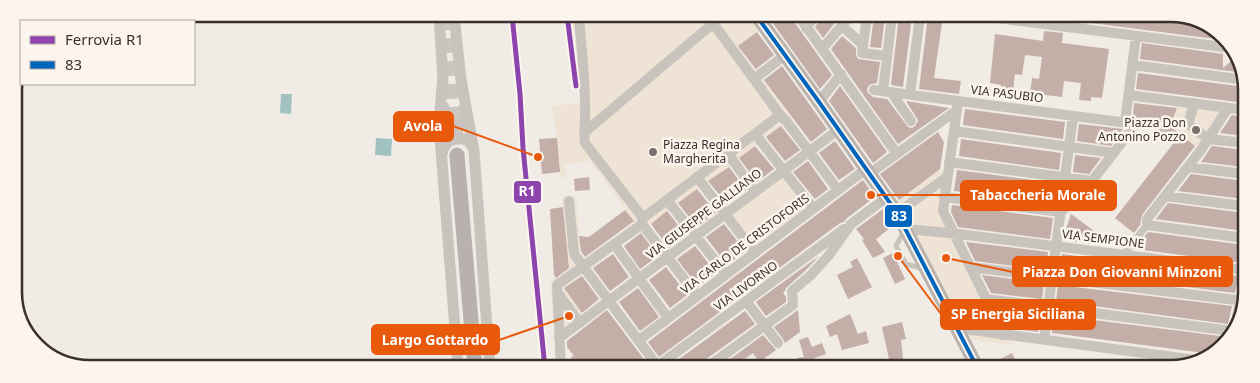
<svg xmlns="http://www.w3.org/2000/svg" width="1260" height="383" font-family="'Noto Sans',sans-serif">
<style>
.plaza{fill:#eee3d5}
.water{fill:#a1c2c1}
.building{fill:#c3afa7}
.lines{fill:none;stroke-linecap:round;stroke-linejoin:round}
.primary-tunnel{stroke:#ccc6c0;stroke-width:15;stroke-dasharray:15 8;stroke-linecap:butt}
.service{stroke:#c9c3be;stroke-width:5}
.pedestrian{stroke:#c9c3be;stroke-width:7}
.minor{stroke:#c9c3be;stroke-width:10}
.tertiary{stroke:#c9c3be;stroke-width:11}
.secondary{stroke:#bab3ae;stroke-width:14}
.primary{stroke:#b8b1ad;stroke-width:15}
.rail-casing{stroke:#b1aca8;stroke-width:5}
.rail{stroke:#fbf5ee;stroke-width:3;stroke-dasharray:9;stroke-linecap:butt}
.bus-1-casing{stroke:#fbf5ee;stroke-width:8}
.bus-1{stroke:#0065bd;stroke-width:4}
.rail-1-casing{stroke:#fbf5ee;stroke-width:9}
.rail-1{stroke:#8e44ad;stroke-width:5}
.poi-dot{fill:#7a716c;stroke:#fbf5ee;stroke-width:2}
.labels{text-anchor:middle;stroke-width:5;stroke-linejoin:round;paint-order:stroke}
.street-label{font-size:12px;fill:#3b302b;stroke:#fbf5ee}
.poi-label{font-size:12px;fill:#3b302b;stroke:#fbf5ee;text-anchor:end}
.rim{fill:none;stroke:#3b302b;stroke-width:2.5}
.leader{fill:none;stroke:#e8590c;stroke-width:2}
.callout-dot{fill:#e8590c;stroke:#fbf5ee;stroke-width:2}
.callout{fill:#e8590c;stroke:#e8590c;stroke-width:2}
.callout-label{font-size:14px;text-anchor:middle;font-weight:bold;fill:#fff}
.line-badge{stroke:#fbf5ee;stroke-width:2}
.badge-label{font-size:14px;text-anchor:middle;font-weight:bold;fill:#fff}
</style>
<rect width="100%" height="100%" fill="#f0ebe5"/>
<path class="plaza" d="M572 15H756L764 27 738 46 792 118 729 166 564 288 589 323 556 346 550 282 569 269 562 197 576 196 581 253 586 260 635 224 616 197 615 195 589 161 565 164 566 178 561 179 557 138 552 106 581 103Z
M1179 102 1230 109 1203 152 1170 126Z
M787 167 817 206 751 255 721 217Z
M940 169 947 177 943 203 993 300 1014 345 962 338 891 205Z"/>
<path class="water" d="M281 94H292L291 114 280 113Z
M376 138 392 139 391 156 375 155Z"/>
<path class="building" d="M767 15H789L790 18 795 23 832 75 820 89Z
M823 15H841L823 38 815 27Z
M874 16H885L881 48 870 47Z
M899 16H912L903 87 891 85Z
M928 16H943L934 78 961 81 959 94 919 89Z
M1068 16H1189L1223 37V40L1068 20Z
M1044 31 1063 33 1062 43 1109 49 1102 98 1091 97V101L1079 100 1081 83 1064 81 1062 97 1030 93 1032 78 1039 79 1042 57 1025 55 1022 75 1015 74 1013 91 1001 90V85L990 83 995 34 1043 41Z
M757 32 774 55 756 69 738 46Z
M842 36 856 48V55L858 59 880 62 877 83 872 84 869 85 867 89 868 93 873 97 887 99 908 127 912 128 915 126 917 123 918 120 906 101 949 108 898 144 831 49Z
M1142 43 1223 54V68L1236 57 1244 73 1140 59Z
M782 66 827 129 811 142 764 80Z
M1138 73 1245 87V103L1136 89Z
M840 86 887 152 873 163 829 101Z
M1134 103 1177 108 1170 126 1195 146 1142 215 1140 225 1134 233 1115 218 1173 144 1140 118 1133 117Z
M965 109 1065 122 1063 139 963 125Z
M1232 115 1245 117V136L1220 133Z
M1079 124 1123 129 1111 146 1077 141Z
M781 126 800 150 785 161 766 137Z
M938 132 944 142 940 169 899 200 880 174Z
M557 138 560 172 542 174 539 139Z
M961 139 1061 153 1059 170 959 156Z
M835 141 855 169 839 180 819 153Z
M755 146 774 169 757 182 739 158Z
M1212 146 1244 150V167L1201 162Z
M1075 155 1101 158 1089 174 1073 172Z
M808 161 828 189 815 199 793 172Z
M729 167 746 190 727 204 708 181Z
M957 170 1057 183 1055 204 954 191Z
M1191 174 1244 181V199L1178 191Z
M589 177 590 190 575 191 574 179Z
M863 180 875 197 847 218 844 222 840 223 659 357 648 342Z
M697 189 716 213 697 227 678 203Z
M1168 203 1244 213V231L1156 219Z
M952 205 1053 218 1050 239 958 227 951 212Z
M563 207 569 268 556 278 554 275 550 209Z
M883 209 891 220 890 228 876 239 885 252 873 258 862 240 864 239 856 229Z
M625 210 634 221 585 257 581 251 579 236 589 237Z
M667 211 686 235 669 248 651 224Z
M1071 214 1101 236 1100 245 1064 240 1065 232Z
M724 224 745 251 727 265 706 237Z
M1148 232 1244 245 1243 263 1135 249Z
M641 233 658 256 640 269 624 246Z
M966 242 1048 252 1046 270 975 261Z
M695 246 716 273 698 287 677 259Z
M895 252 899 261 897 262 905 279 895 284 883 258Z
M613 254 629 277 610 291 593 268Z
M1062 254 1240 276 1237 283 1235 293 1060 271Z
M819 256 806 270 786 288 785 291 783 293 786 297V302L766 316 756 302Z
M857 258 872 287 848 299 837 275 853 267 850 262Z
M666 267 687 295 670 308 649 280Z
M982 275 1044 283 1042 299 991 293Z
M582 276 599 299 582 313 564 288Z
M1058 285 1232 306 1228 324 1056 301Z
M638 288 659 317 640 331 619 302Z
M998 307 1041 313 1038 332 1007 328Z
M607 310 649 366 646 368H575L571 357 574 356 567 347V341Z
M798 310 800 332 785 343 783 339 774 327Z
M745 311 755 324 702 362 699 368H667Z
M850 314 858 334 866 331 869 343 842 350 837 334 830 337 826 326Z
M1054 315 1228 337 1220 350 1212 354 1052 333Z
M902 322 906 339 901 340 904 367 891 368 882 327Z
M763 335 776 350 759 362 753 353 732 368H718Z
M808 337 812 347 822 343 826 354 812 359 813 363 799 367 797 358 804 357 799 340Z
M1012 353 1020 369H1004L999 360Z"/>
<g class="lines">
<path class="primary-tunnel" d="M447 15 457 155"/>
<path class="service" d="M904 231 896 246 906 264 924 269"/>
<path class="pedestrian" d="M1124 254 1147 225"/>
<path class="minor" d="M579 15C581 45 585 75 585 104 586 116 583 133 585 143L643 218 642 224 697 296
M796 15 800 18 897 154
M867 16 862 53 887 56
M982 16 1231 48
M713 23 780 115 787 122 838 190
M842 26 863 45
M806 28 816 15
M822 49 850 16
M1133 65 1245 80
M754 79 785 55
M874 90 1136 124 1092 181 949 162
M883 91 892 16
M891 92 911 121
M910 94 920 16
M1128 95 1245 110
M958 101 943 211 986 299 1003 335
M819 102 841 74
M1194 104 1188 124 1208 139 1245 143
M1228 108 1201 150 1147 219V225L1244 238
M1125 122 1136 36
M954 131 1114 153
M585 132 723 15
M755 134 813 208
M728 154 755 191
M1188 167 1244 174
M869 174 957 110
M697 177 755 253
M1165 196 1244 206
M944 197 1061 212 1092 181
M667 200 726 274
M569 201 574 254 659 368
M897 213 947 177
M643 218 780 115
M906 229 959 234 1244 270
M614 244 668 318
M970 267 1244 301
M557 292 580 323
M986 299 1232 331
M746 301 778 343
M1235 326 1244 284
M957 328 1196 360
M559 338 838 130
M639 340 866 169
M1044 340 1073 116
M561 368 557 285 642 224
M655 368 844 229
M706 368 793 305 792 291 811 275 829 255 851 224 886 198"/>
<path class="tertiary" d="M439 15 443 81
M454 15 461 80
M460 74 474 151 490 368
M443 75 439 124 458 368
M444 107 445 116 447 121C459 132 465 121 464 108
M442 154C444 136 467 132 474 150"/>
<path class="secondary" d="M756 15 819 102 897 213 978 369"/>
<path class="primary" d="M457 155 475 368"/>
<g class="rail-casing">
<path id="rail" d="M567 15 576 86"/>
</g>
<use href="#rail" class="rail"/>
<g class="bus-1-casing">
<path id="bus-1" d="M756 15 819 102 897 213 978 369"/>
</g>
<use href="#bus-1" class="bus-1"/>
<g class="rail-1-casing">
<path id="rail-1" d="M512 15 520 94 523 148 545 368
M567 15 576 86"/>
</g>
<use href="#rail-1" class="rail-1"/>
</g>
<g class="poi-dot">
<circle cx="1196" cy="130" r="5"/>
<circle cx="653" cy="152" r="5"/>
</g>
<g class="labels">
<g class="street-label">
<text transform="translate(1007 94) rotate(7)" y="4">VIA PASUBIO</text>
<text transform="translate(704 214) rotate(-37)" y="4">VIA GIUSEPPE GALLIANO</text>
<text transform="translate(1103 239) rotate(7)" y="4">VIA SEMPIONE</text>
<text transform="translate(745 244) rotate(-37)" y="4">VIA CARLO DE CRISTOFORIS</text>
<text transform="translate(746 286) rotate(-36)" y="4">VIA LIVORNO</text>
</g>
<g class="poi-label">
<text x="1186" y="127">Piazza Don<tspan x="1186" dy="14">Antonino Pozzo</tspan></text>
<text x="663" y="149" text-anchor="start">Piazza Regina<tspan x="663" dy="14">Margherita</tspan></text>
</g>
</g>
<path d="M0 0H1260V383H0ZM90 22H1170A68 68 0 0 1 1238 90V292A68 68 0 0 1 1170 360H90A68 68 0 0 1 22 292V90A68 68 0 0 1 90 22Z" fill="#fbf5ee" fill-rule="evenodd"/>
<path class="rim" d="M90 22H1170A68 68 0 0 1 1238 90V292A68 68 0 0 1 1170 360H90A68 68 0 0 1 22 292V90A68 68 0 0 1 90 22Z"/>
<path class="leader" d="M538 157L453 126M871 195L961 195M946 258L1013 272M898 256L941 314M569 316L499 340"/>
<g class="callout-dot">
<circle cx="538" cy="157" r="5"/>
<circle cx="871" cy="195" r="5"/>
<circle cx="946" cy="258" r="5"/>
<circle cx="898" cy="256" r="5"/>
<circle cx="569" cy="316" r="5"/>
</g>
<g class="callout">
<rect x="394" y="112" width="59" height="29" rx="5"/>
<rect x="961" y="181" width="155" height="29" rx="5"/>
<rect x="1013" y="257" width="219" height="29" rx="5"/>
<rect x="941" y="300" width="154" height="29" rx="5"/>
<rect x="372" y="325" width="127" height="29" rx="5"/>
</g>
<g class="callout-label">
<text x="423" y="131">Avola</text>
<text x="1038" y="200">Tabaccheria Morale</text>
<text x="1122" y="277">Piazza Don Giovanni Minzoni</text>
<text x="1018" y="319">SP Energia Siciliana</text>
<text x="435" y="345">Largo Gottardo</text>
</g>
<g class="line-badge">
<rect x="513" y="180" width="29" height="24" rx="5" fill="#8e44ad"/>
<rect x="884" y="204" width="29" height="24" rx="5" fill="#0065bd"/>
</g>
<g class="badge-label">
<text x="527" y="196">R1</text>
<text x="899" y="221">83</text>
</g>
<rect x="20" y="20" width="175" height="65" fill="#fbf5ee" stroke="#aea6a0"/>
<rect x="30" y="36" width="25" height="8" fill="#8e44ad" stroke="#aea6a0"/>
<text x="65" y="45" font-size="15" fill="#3b302b">Ferrovia R1</text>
<rect x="30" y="61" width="25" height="8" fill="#0065bd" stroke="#aea6a0"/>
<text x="65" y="70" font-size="15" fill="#3b302b">83</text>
</svg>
